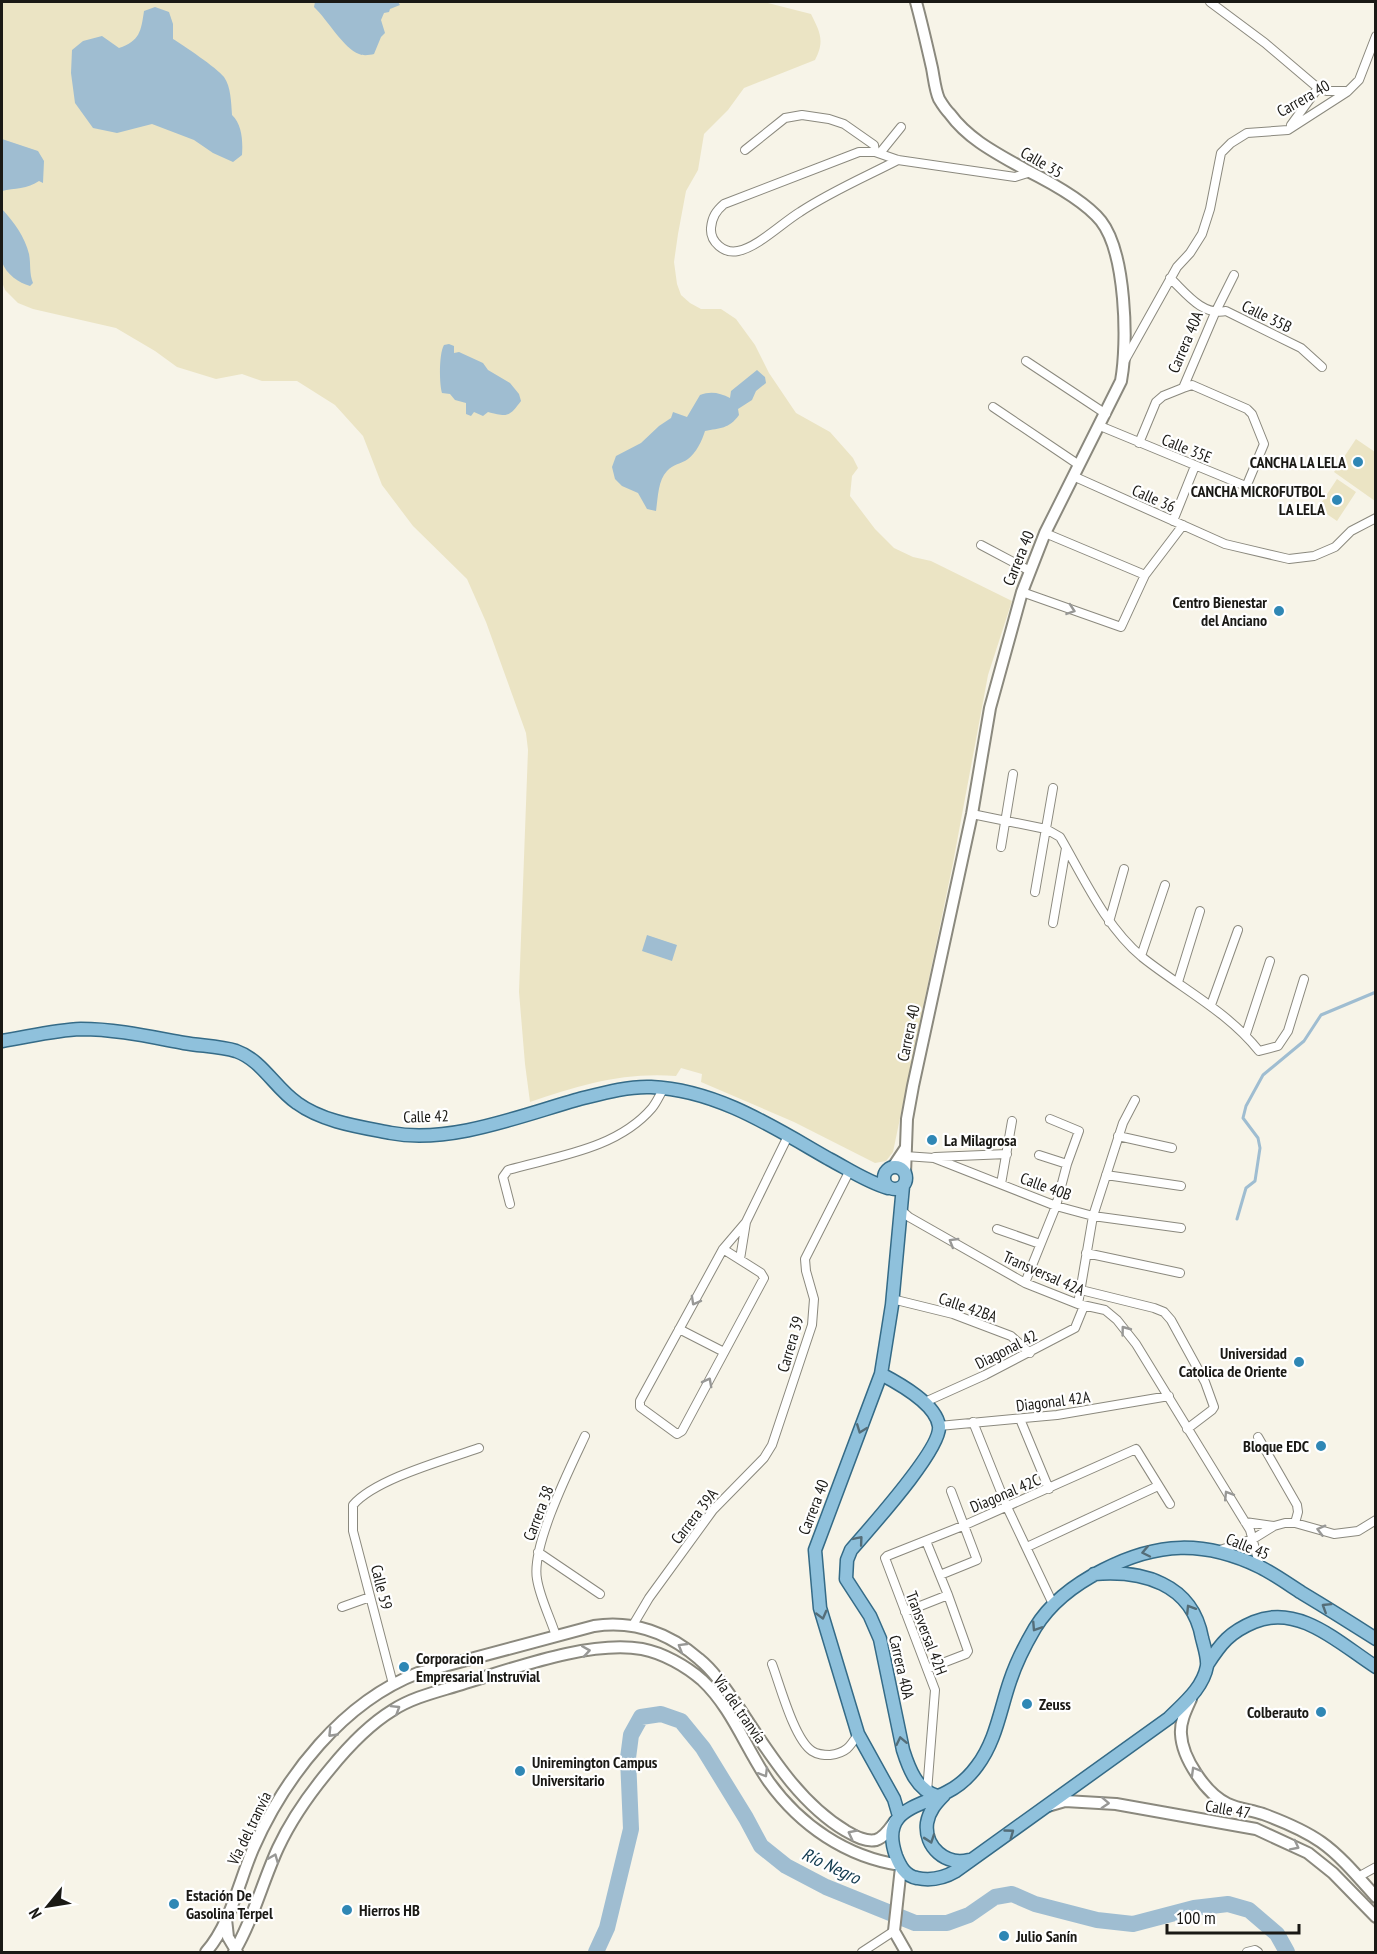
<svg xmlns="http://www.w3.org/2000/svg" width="1377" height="1954" font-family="'PT Sans Narrow',sans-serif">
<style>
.green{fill:#ebe4c4}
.water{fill:#9fbdd1}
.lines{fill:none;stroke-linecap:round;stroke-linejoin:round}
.stream{stroke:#9fbdd1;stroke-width:3}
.river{stroke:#9fbdd1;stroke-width:16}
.street-casing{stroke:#8b897e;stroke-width:10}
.secondary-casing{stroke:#8b897e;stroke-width:14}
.primary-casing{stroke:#356b87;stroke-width:15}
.street{stroke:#fff;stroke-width:8}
.secondary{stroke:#fff;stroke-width:10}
.primary{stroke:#8fc1dc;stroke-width:12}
.oneway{stroke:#989896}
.oneway2{stroke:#546d78}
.poi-dot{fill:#2f87b5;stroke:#fff;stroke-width:2}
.labels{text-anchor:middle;stroke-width:4.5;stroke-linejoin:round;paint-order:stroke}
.street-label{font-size:16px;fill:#1a1915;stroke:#fff}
.poi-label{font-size:16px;font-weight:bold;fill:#1a1915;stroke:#fff;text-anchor:start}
.water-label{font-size:18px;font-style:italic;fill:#113a4f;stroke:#fff}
</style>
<rect width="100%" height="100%" fill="#f7f4e8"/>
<path class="green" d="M2 2H764L811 14C820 32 825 41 815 60L744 88 728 110 704 134 698 170 686 191 678 234 674 262 677 284 681 295 690 303 701 309H721L736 319 755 345 769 373 796 413 830 432 853 458 858 468 852 476 850 496 875 529 894 548 913 557 931 561 1012 601 988 675 953 863 893 1152 886 1161 875 1163 794 1122 701 1082 702 1074 681 1068 676 1076C623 1072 580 1085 530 1102L525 1064 519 992 528 750 526 733 486 622 467 579 413 526 382 485 363 436 335 405 297 381H262L242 374 216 379 177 367 155 351 116 328 33 309 18 303 5 290 2 282Z
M1356 439 1375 452V501L1334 472Z
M1337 479 1356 492 1337 521 1318 508Z"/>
<path class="water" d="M315 2H398L400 5 390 9 389 12 384 13 381 20 385 33 381 37 374 54C370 55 363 56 359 54 344 49 327 19 314 7Z
M155 7 169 12 173 24V39C183 45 217 68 224 77 231 87 231 102 232 115 242 124 243 141 242 155L233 162 213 153 194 140 152 124 117 133 93 128 75 103 71 73 72 50 83 41 102 36 119 48C140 41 141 31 144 11Z
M2 139 38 151 44 161 43 183 39 181C28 189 14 188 2 191Z
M2 209C14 222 25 237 29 254 31 264 29 273 33 283L30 286C19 283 6 274 2 262 0 254 1 217 2 209Z
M449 344 454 346V353L459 352 483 363 488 370 510 383 519 394 521 401C509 417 508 417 488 412L483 416 474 412 471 416 466 414V403L455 400 450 394 442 393C439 383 439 353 444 345Z
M757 370 765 377 766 383 756 391 752 400 738 409 739 415C729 429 720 428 705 431 702 441 696 453 688 459 681 464 673 464 667 471 658 480 658 498 656 511L647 509 638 493 622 486 615 479 612 467 616 456 641 443 659 426 671 418 673 412 687 417 700 395C711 391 720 393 730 398L731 391Z
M647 935 677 945 672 961 642 951Z"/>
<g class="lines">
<path class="stream" d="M1237 1219 1246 1188 1255 1181 1260 1148 1258 1138 1243 1118 1246 1106 1263 1075 1304 1041 1321 1015 1376 992"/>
<path class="river" d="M596 1952 607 1928 631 1829 628 1758 631 1735 641 1717 661 1714 681 1721 703 1748 746 1818 761 1846 786 1866 826 1887 915 1923H947L969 1915 995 1897 1012 1894 1035 1904 1097 1920 1133 1924 1194 1908 1228 1904 1249 1910 1277 1934 1287 1952"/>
<g class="street-casing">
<path id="street" d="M1210 2 1265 43 1318 88 1291 125
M1318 88 1327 91H1345
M745 150 785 118 802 115 829 119 844 124 874 145 875 152
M880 153 901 127
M898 160C865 177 830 192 800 212 782 223 758 247 738 251 724 254 710 242 711 228 712 217 716 211 724 204L859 152H875L898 160 1015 177 1031 172
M1170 278C1186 293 1202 316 1226 311L1301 348 1322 367
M1125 360 1177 267 1190 253 1202 234 1210 209 1221 153 1231 143 1247 133 1288 130 1347 92 1359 80 1376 36
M1026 361 1106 414
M1183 388 1192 385 1247 409 1252 414 1264 444 1246 487
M993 407 1079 465
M1100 426 1265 494
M1139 443 1156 402 1163 396 1183 388 1215 313 1234 275
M1073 476 1225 544 1289 559 1314 556 1335 547 1351 531 1376 518
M1173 521 1195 466
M1045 533 1145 575
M981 545 1030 571
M1022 592 1121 627 1145 575 1183 525
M972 814 1046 829 1060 837C1084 878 1105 926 1142 957 1182 989 1227 1011 1259 1051L1278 1046 1288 1031 1304 979
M1001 847 1013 774
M1035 892 1053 788
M1109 922 1124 869
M1053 923 1066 848
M1141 956 1165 885
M1178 982 1200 911
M1211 1005 1238 930
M1246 1034 1270 961
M1118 1136 1172 1148
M1039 1155 1067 1164
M905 1156 934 1158 1056 1206 1093 1216 1181 1228
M935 1157 1007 1154
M1106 1175 1181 1186
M1001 1184 1012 1121
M510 1204 503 1177 508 1170C557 1156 617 1149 652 1108 657 1102 660 1094 664 1088
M901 1210 909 1217 1025 1283 1078 1304 1105 1310 1117 1320 1136 1344 1250 1530 1260 1567
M997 1229 1040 1244
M723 1249 761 1273 764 1278 682 1431 677 1434 640 1407V1401L723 1249 746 1222 788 1136
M1086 1253 1180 1273
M740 1259 746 1222
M1025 1283 1056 1206 1067 1164 1079 1131 1050 1119
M1081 1290 1154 1308 1164 1312 1171 1320 1205 1382 1214 1407 1212 1410 1187 1429
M892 1299 953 1314 1011 1336 1030 1353
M1078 1304 1093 1216 1123 1123 1135 1100
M679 1329 724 1352
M925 1402 985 1375 1075 1328 1084 1306
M1020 1419 1049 1489
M973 1422 1007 1507 1053 1604
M939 1426 1057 1415 1169 1396
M1258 1437 1297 1505 1298 1512 1295 1523
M1245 1522 1274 1526
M926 1541 948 1595 968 1651 966 1654 927 1669
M1027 1547 1158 1486
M1217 1551 1253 1539 1274 1526 1285 1523H1295L1334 1534 1358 1531 1376 1520
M538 1552 600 1594
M940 1575 977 1560 951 1491
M342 1607 370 1597
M905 1612 948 1595
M633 1625 649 1598 713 1510 764 1458 772 1445 812 1325 814 1299 806 1271 805 1259 850 1170
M556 1636C550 1617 540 1598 537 1579 531 1546 570 1468 585 1436
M772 1664C780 1685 794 1739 812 1751 818 1755 824 1755 830 1755 846 1753 850 1747 858 1734
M393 1684 353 1531V1505C375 1479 445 1460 479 1448
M927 1792 935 1690 885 1558 887 1556 965 1525 1136 1449 1170 1504
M1358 1877 1376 1867
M862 1952 894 1931
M1247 1952 1255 1950 1258 1952"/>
</g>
<g class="secondary-casing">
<path id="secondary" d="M893 1167 905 1149
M905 1174 907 1119 913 1086 972 814 990 708 1022 592 1045 533 1121 381C1128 342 1126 253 1101 221 1085 201 1050 182 1026 170 998 154 969 140 950 114 946 110 942 104 939 99 935 90 934 78 932 68 927 46 922 24 916 2
M1191 1699C1186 1710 1180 1722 1181 1734 1182 1758 1206 1794 1228 1804 1238 1809 1251 1810 1263 1814 1282 1821 1304 1830 1321 1842 1341 1856 1359 1878 1376 1897
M1048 1806 1065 1801 1116 1804 1256 1829 1308 1853 1333 1873 1376 1917
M901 1867 894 1931 906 1952
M226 1919 228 1937 237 1952
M206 1952C230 1925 239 1882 253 1849 285 1776 343 1702 418 1673L594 1626C633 1620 669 1633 699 1659 715 1672 727 1691 739 1708 769 1753 799 1803 846 1831 855 1836 865 1842 876 1840 885 1837 890 1828 895 1821
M234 1952C253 1920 262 1883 278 1848 291 1820 310 1793 330 1769 347 1748 370 1724 393 1710 415 1696 441 1691 465 1683 515 1668 590 1640 642 1649 663 1653 686 1666 702 1680 732 1708 746 1749 769 1782 800 1825 846 1857 900 1865"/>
</g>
<g class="primary-casing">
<path id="primary" d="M2 1041C28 1037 54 1030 81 1029 116 1029 151 1037 184 1043 201 1046 220 1046 236 1051 262 1060 275 1088 297 1103 323 1122 360 1127 391 1133 449 1144 520 1116 576 1100 600 1094 626 1086 651 1087 717 1090 773 1127 829 1159 848 1169 867 1182 888 1188
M884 1178a11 11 0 1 1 22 0a11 11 0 1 1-22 0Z
M881 1374C900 1384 936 1404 939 1426 942 1449 868 1530 851 1550L847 1560 846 1579 870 1616 880 1639 903 1750C909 1769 917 1790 937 1796
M1094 1574C1142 1570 1192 1583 1202 1638 1204 1646 1208 1658 1207 1666 1203 1688 1184 1703 1169 1718L956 1871C944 1878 931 1881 917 1878 905 1876 900 1866 896 1856 880 1810 916 1808 947 1792 959 1786 969 1777 977 1766 996 1741 1000 1710 1010 1681 1016 1663 1025 1645 1035 1628 1051 1602 1077 1583 1103 1570 1157 1542 1204 1540 1260 1567 1274 1574 1288 1584 1302 1593 1327 1608 1351 1623 1376 1639
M1207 1665C1221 1643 1230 1632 1254 1622 1299 1603 1340 1644 1376 1667
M944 1795C936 1803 929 1811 927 1823 924 1847 946 1866 969 1860
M899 1816 894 1799 858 1734 820 1608 815 1550 881 1374 892 1305 903 1186"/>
</g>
<use href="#street" class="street"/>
<use href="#secondary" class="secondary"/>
<use href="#primary" class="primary"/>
</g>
<defs><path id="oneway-chevron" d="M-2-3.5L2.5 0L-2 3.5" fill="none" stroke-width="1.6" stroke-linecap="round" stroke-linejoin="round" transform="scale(1.5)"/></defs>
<g class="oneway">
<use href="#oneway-chevron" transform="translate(1071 610) rotate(19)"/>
<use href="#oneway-chevron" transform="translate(953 1242) rotate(-149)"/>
<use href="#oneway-chevron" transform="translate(695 1301) rotate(119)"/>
<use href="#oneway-chevron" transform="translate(1125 1330) rotate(-127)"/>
<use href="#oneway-chevron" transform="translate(708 1382) rotate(-62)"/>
<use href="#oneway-chevron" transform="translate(1228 1495) rotate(-122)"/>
<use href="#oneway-chevron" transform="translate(1321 1530) rotate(-165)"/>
<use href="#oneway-chevron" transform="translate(682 1647) rotate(-149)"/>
<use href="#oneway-chevron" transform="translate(586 1651) rotate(-9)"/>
<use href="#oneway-chevron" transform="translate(396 1709) rotate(-32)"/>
<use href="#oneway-chevron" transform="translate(332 1733) rotate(134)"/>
<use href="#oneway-chevron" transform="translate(1195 1771) rotate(-120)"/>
<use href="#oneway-chevron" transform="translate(764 1773) rotate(59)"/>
<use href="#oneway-chevron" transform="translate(1105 1803) rotate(3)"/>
<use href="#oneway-chevron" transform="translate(852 1834) rotate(-153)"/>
<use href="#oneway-chevron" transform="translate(1295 1846) rotate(27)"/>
<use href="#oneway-chevron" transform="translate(274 1858) rotate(-68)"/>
</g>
<g class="oneway2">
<use href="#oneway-chevron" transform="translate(861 1429) rotate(111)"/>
<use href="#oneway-chevron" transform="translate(859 1540) rotate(-50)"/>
<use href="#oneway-chevron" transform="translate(1146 1552) rotate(168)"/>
<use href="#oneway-chevron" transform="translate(1326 1607) rotate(-148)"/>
<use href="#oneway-chevron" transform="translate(1190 1609) rotate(-122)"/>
<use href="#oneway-chevron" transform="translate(822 1615) rotate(75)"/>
<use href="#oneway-chevron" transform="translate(1036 1627) rotate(123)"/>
<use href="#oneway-chevron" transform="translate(901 1741) rotate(-102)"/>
<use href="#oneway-chevron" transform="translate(1010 1833) rotate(-36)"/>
<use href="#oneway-chevron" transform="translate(930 1839) rotate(71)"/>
</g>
<g class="poi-dot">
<circle cx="1358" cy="462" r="6"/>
<circle cx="1337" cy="500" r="6"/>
<circle cx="1279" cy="611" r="6"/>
<circle cx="932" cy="1140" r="6"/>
<circle cx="1299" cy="1362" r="6"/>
<circle cx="1321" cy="1446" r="6"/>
<circle cx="404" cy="1667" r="6"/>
<circle cx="1027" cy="1704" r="6"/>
<circle cx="1321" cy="1712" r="6"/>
<circle cx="520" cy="1771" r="6"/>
<circle cx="174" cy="1904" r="6"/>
<circle cx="347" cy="1910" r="6"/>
<circle cx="1004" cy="1936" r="6"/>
</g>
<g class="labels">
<g class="street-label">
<text transform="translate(1303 98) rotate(-30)" y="6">Carrera 40</text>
<text transform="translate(1042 162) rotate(30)" y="6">Calle 35</text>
<text transform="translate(1267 316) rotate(26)" y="6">Calle 35B</text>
<text transform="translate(1185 342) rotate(-67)" y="6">Carrera 40A</text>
<text transform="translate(1187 448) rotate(22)" y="6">Calle 35E</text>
<text transform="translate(1154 498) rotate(24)" y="6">Calle 36</text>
<text transform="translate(1018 558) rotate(-68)" y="6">Carrera 40</text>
<text transform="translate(908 1033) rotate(-78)" y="6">Carrera 40</text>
<text transform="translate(426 1116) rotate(-2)" y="6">Calle 42</text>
<text transform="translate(1046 1186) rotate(20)" y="6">Calle 40B</text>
<text transform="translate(1044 1273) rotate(24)" y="6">Transversal 42A</text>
<text transform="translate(968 1307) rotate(19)" y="6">Calle 42BA</text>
<text transform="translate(790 1344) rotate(-74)" y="6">Carrera 39</text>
<text transform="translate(1006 1349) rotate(-27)" y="6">Diagonal 42</text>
<text transform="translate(1053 1401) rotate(-7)" y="6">Diagonal 42A</text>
<text transform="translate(1005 1493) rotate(-23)" y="6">Diagonal 42C</text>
<text transform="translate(813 1507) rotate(-69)" y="6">Carrera 40</text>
<text transform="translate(538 1513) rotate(-69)" y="6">Carrera 38</text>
<text transform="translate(694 1516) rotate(-52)" y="6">Carrera 39A</text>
<text transform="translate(1248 1546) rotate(22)" y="6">Calle 45</text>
<text transform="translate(382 1587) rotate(76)" y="6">Calle 59</text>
<text transform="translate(927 1633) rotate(69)" y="6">Transversal 42H</text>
<text transform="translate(902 1667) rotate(77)" y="6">Carrera 40A</text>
<text transform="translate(740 1709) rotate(55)" y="6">Vía del tranvía</text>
<text transform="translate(1228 1809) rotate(10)" y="6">Calle 47</text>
<text transform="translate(249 1828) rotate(-64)" y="6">Vía del tranvía</text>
</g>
<g class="poi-label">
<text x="1346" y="468" text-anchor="end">CANCHA LA LELA</text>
<text x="1325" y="497" text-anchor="end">CANCHA MICROFUTBOL<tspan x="1325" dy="18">LA LELA</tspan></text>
<text x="1267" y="608" text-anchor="end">Centro Bienestar<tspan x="1267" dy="18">del Anciano</tspan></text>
<text x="944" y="1146">La Milagrosa</text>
<text x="1287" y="1359" text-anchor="end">Universidad<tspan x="1287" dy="18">Catolica de Oriente</tspan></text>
<text x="1309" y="1452" text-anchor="end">Bloque EDC</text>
<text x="416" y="1664">Corporacion<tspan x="416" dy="18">Empresarial Instruvial</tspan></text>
<text x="1039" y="1710">Zeuss</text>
<text x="1309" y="1718" text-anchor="end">Colberauto</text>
<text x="532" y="1768">Uniremington Campus<tspan x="532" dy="18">Universitario</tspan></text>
<text x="186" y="1901">Estación De<tspan x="186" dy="18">Gasolina Terpel</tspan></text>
<text x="359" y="1916">Hierros HB</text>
<text x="1016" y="1942">Julio Sanín</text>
</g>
<g class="water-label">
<text transform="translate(831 1866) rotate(25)" y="6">Río Negro</text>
</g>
</g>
<rect width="1377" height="1954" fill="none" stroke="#1a1915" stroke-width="6"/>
<g transform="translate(48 1906) rotate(240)" stroke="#ffffff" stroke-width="4.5" paint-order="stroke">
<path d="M0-4.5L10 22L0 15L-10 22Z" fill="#1a1915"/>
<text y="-9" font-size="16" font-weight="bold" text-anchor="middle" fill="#1a1915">N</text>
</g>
<path d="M1167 1924v9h132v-9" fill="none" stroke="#1a1915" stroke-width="3"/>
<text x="1176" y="1924" font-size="18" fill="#1a1915" stroke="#ffffff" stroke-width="4.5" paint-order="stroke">100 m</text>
</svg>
